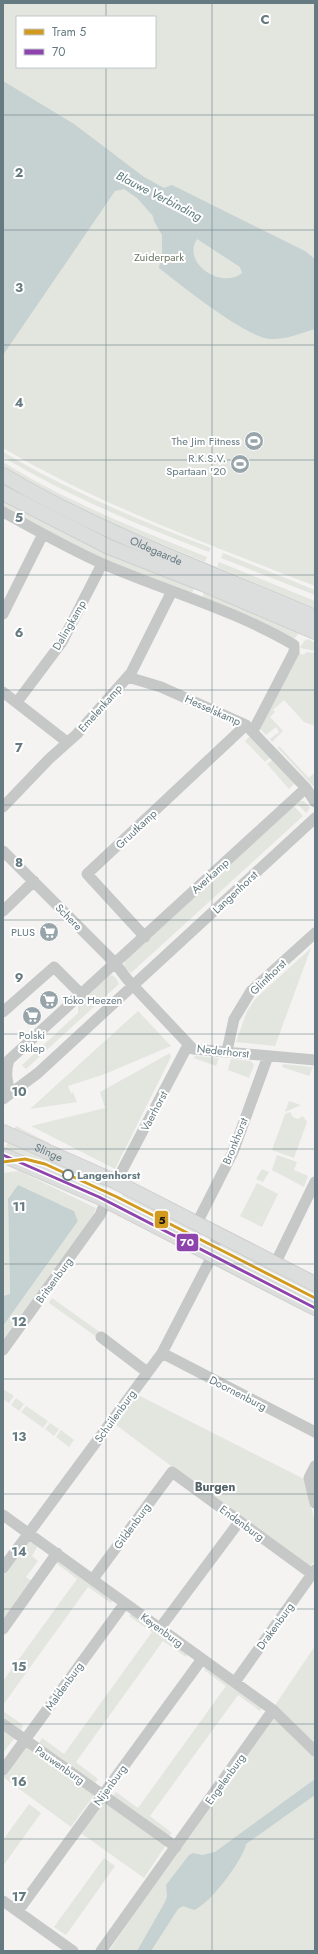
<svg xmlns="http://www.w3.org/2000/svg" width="318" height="1954" font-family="Jost,sans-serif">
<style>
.green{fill:#e3e5df;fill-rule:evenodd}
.water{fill:#c6d1d2;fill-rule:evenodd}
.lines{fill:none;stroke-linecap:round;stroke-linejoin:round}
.major-casing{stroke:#cfcfcf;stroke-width:16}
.minor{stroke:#c6c8c8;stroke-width:11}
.major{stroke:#dcdddd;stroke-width:14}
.bus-1-casing{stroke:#fff;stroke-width:6}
.bus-1{stroke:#8e44ad;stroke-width:3}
.tram-1-casing{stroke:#fff;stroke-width:6}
.tram-1{stroke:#d29b20;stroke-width:3}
.grid{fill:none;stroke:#657a81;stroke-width:1;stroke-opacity:0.55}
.stop-dot{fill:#fff;stroke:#657a81;stroke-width:2}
.labels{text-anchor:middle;stroke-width:4;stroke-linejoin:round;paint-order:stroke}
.park-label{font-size:11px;fill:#6c7863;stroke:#fff}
.poi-label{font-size:11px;fill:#657a81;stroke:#fff;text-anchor:end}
.street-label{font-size:11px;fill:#657a81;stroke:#fff}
.stop-label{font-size:11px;font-weight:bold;fill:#657a81;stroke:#fff;text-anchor:start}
.water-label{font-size:12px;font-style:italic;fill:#607b7e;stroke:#fff}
.neighbourhood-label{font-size:12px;font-weight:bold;fill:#526166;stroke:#fff}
.grid-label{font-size:13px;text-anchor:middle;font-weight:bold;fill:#657a81;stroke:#fff;stroke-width:4;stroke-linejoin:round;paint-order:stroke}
.line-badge{stroke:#fff;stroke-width:1.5}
.badge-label{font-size:11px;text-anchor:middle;font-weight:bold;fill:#fff}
.pale-badge-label{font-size:11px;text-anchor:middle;font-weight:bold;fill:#111}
</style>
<rect width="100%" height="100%" fill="#f4f3f2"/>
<path class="green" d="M3 3H315V586C209 544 101 506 3 448ZM17 17H155V67H17Z
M3 452C69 491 139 520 211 548L209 552C138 525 68 496 3 457Z
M3 462C67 502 137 529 207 557L205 562 85 512 3 467Z
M3 496 196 585 191 595 104 560 3 507Z
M223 553 315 590V595L221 558Z
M219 562 315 601V608L217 567Z
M205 589 304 634 299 633 294 639 202 599Z
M308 639 315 643V651L300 648 304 641Z
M298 652 303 655 307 652 315 653V726L304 722 284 700 273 710 275 712 270 717 283 731 272 742 270 739 279 732 276 727 266 735 260 729Z
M252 734 272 756 265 762 245 741Z
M279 746 309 778 314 773 315 775V784L313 786 278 748Z
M274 758 296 782 289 789 267 764Z
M298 801H304L310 808 306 813 296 802Z
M293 805 303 816 131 973 124 967 125 959Z
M311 948 275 1046 236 1042 247 1011 256 998Z
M112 975 116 978 119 984 26 1069 22 1065 78 1013V1003L109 976Z
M138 1011 171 1046 105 1074 68 1086 71 1093 73 1092 77 1102 30 1109Z
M170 1053 171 1057 115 1169 31 1126 105 1108 100 1092Z
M195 1056 219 1058 216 1066 194 1058Z
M231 1059 251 1061 254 1065 249 1078 228 1070Z
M283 1064 313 1067 309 1076 282 1067Z
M289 1101 301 1105 285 1112Z
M290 1112 293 1117 298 1119 303 1116 307 1122 294 1158 272 1150 285 1114Z
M16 1126 51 1144 49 1149 13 1133Z
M9 1139 104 1183 105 1189 101 1193 4 1152Z
M277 1155 297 1162 294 1170 308 1176 304 1187 272 1170Z
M262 1169 269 1172 263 1182 256 1179Z
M19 1171 96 1208 93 1215 96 1218 3 1346V1326L78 1221 74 1211 60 1204 8 1199 10 1294 3 1296V1173Z
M257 1183 278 1194 262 1227 240 1216Z
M125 1189 204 1230 197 1244 118 1204Z
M226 1241 315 1286V1304L218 1255 217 1249 220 1244Z
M52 1298 101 1333 98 1338 49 1303Z
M3 1389 14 1396 9 1403 3 1399Z
M138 1395 304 1479 315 1522V1560L313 1564 307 1567 116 1425Z
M16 1398 24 1404 19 1411 11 1405Z
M26 1406 48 1421 43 1428 21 1412Z
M50 1423 59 1429 54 1436 45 1429Z
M61 1430 74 1440 69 1447 56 1437Z
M29 1542 39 1544 32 1556 38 1561 26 1577 32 1581 3 1621V1576Z
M59 1559 114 1599 111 1603 88 1587 3 1705V1681L77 1579 56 1563Z
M133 1612 189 1652 186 1657 163 1641 76 1762 98 1779 95 1783 39 1743 42 1738 64 1754 152 1632 129 1616Z
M315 1646V1951H109Z
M206 1666 263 1706 260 1711 238 1695 150 1816 172 1833 169 1836 113 1796 116 1792 138 1808 226 1686 204 1670Z
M3 1711 23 1725 21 1730 3 1717Z
M3 1726 16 1736 3 1753Z
M27 1745 94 1795 71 1827 3 1777Z
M99 1803H108L166 1845 144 1878 78 1831Z
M29 1804 41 1813 3 1866V1840Z
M104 1858 115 1866 66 1935 54 1927Z"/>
<path class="water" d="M3 81 74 124 144 177 164 188 172 185 305 251 315 259V329C301 333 285 340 270 339 245 337 181 285 159 268L162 253V235L154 221 153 216 137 198 124 189 115 191 3 355ZM197 239 240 267 242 273C222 290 181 263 197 239Z
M18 1185 74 1211 78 1221 3 1326V1296L10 1294 8 1199Z
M315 1779V1795L246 1844C243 1860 210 1904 194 1910L183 1906 178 1909 151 1951H137L165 1902 167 1896 166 1885 189 1855 193 1853 202 1855 215 1852Z"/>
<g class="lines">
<g class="major-casing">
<g id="major">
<path id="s1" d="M3 475C100 533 211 572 315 617"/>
<path d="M3 493 109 547 203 584 315 632"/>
<path id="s2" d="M3 1132 116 1182 315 1284"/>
<path d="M3 1155 99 1197 315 1308"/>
</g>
</g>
<path class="minor" d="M3 512C36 530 69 549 103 564 166 591 235 610 294 645V652L253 731
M3 614 43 534
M128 677 161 687 246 725 306 788 315 802
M3 692 67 742
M17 702 62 642 102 564
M3 807 49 759 77 734 131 673 172 591
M3 851 115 963 127 979 193 1049 315 1060
M3 911 34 881
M145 937 87 874 246 725
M3 1012 54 967 81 994
M227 1051 234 1019 251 991 315 933
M10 1093C7 1081 5 1072 9 1060L306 788
M3 1099 38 1073 315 818
M116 1182 188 1045
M197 1223 233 1152 268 1056
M275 1264 315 1182
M101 1337 147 1372
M3 1350 100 1215 103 1208 109 1202
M162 1353 315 1432
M315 1466 309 1478 315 1503
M3 1515 273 1710 315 1751
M3 1568 162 1353 209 1262 210 1254 219 1234
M93 1579 172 1472 312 1574
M160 1628 239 1522
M3 1629 57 1553
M235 1682 315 1570
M3 1724 176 1847
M3 1770 125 1603
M3 1901 73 1951
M18 1911 202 1659
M101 1951 273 1710"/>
<use href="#major" class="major"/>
<g class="bus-1-casing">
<path id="bus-1" d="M3 1155 99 1197 315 1308"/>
</g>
<use href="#bus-1" class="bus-1"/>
<g class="tram-1-casing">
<path id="tram-1" d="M3 1162 25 1159 45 1164 117 1197 315 1298"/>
</g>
<use href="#tram-1" class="tram-1"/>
</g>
<path class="grid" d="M106 3V17M212 3V1951M106 67V1951M3 115H315M3 230H315M3 345H315M3 460H315M3 575H315M3 690H315M3 805H315M3 920H315M3 1034H315M3 1149H315M3 1264H315M3 1379H315M3 1494H315M3 1609H315M3 1724H315M3 1839H315"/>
<defs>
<g id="stadium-disc" transform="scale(1)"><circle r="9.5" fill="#97a4a9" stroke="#fff"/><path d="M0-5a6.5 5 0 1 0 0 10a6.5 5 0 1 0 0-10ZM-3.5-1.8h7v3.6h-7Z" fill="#fff"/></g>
<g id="supermarket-disc" transform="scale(1)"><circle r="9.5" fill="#97a4a9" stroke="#fff"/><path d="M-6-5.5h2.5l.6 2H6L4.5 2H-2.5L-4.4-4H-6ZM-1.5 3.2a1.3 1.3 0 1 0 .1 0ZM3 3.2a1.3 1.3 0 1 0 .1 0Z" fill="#fff"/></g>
</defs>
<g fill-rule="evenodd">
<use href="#stadium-disc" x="254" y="441"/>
<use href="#stadium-disc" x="240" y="464"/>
<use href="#supermarket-disc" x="49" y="932"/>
<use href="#supermarket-disc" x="49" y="1000"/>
<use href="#supermarket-disc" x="32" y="1016"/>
</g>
<circle class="stop-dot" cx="68" cy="1175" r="5"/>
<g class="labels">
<g class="park-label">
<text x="159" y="261">Zuiderpark</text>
</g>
<g class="poi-label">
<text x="240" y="445">The Jim Fitness</text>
<text x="226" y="462">R.K.S.V.<tspan x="226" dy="13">Spartaan '20</tspan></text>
<text x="35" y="936">PLUS</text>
<text x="63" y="1004" text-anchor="start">Toko Heezen</text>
<text x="32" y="1039" text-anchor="middle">Polski<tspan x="32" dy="13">Sklep</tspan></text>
</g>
<g class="street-label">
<text dy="4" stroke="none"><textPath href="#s1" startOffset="171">Oldegaarde</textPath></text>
<text transform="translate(69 625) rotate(-60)" y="4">Dalingkamp</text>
<text transform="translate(100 708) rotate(-48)" y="4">Emelenkamp</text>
<text transform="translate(213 710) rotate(24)" y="4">Hesselskamp</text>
<text transform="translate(136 829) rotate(-43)" y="4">Gruutkamp</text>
<text transform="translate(210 876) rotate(-42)" y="4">Averkamp</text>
<text transform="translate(235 892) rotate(-43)" y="4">Langenhorst</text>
<text transform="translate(69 917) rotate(45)" y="4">Schere</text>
<text transform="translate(268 977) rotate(-44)" y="4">Glinthorst</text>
<text transform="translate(223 1051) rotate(6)" y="4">Nederhorst</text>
<text transform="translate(154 1111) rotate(-62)" y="4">Vaerhorst</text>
<text transform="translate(235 1141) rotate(-68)" y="4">Bronkhorst</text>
<text dy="4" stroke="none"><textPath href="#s2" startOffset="50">Slinge</textPath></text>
<text transform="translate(54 1280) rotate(-54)" y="4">Britsenburg</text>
<text transform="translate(238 1393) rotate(27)" y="4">Doornenburg</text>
<text transform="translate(115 1416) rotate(-54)" y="4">Schuilenburg</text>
<text transform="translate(242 1523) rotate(36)" y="4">Endenburg</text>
<text transform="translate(132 1526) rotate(-54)" y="4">Gildenburg</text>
<text transform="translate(275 1626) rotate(-54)" y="4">Drakenburg</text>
<text transform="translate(162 1630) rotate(36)" y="4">Keyenburg</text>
<text transform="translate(64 1686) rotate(-54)" y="4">Maldenburg</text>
<text transform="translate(60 1765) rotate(35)" y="4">Pauwenburg</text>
<text transform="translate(225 1779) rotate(-54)" y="4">Engelenburg</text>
<text transform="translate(110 1785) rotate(-54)" y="4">Nijenburg</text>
</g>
<g class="stop-label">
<text x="77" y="1179">Langenhorst</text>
</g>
<g class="water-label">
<text transform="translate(159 196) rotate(27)" y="4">Blauwe Verbinding</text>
</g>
<g class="neighbourhood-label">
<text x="215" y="1491">Burgen</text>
</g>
</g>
<g class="grid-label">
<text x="265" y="24">C</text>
<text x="19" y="177">2</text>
<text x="19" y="292">3</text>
<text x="19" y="407">4</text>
<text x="19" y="522">5</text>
<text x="19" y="637">6</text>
<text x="19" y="752">7</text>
<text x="19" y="867">8</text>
<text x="19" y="982">9</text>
<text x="19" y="1096">10</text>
<text x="19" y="1211">11</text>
<text x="19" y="1326">12</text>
<text x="19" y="1441">13</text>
<text x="19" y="1556">14</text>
<text x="19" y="1671">15</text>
<text x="19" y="1786">16</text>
<text x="19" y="1901">17</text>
</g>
<g class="line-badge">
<rect x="154" y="1210" width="15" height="19" rx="4" fill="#d29b20"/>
<rect x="176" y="1233" width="23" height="19" rx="4" fill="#8e44ad"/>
</g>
<g class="badge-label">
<text x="187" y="1246">70</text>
</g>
<g class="pale-badge-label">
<text x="162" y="1224">5</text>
</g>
<rect width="318" height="1954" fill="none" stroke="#657a81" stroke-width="8"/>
<rect x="16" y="16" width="140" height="52" fill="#ffffff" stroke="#c1cacd"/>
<rect x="24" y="29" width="20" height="6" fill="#d29b20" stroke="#c1cacd"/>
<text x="52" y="36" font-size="12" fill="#657a81">Tram 5</text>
<rect x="24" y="49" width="20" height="6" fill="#8e44ad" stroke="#c1cacd"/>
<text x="52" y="56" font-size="12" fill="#657a81">70</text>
</svg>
